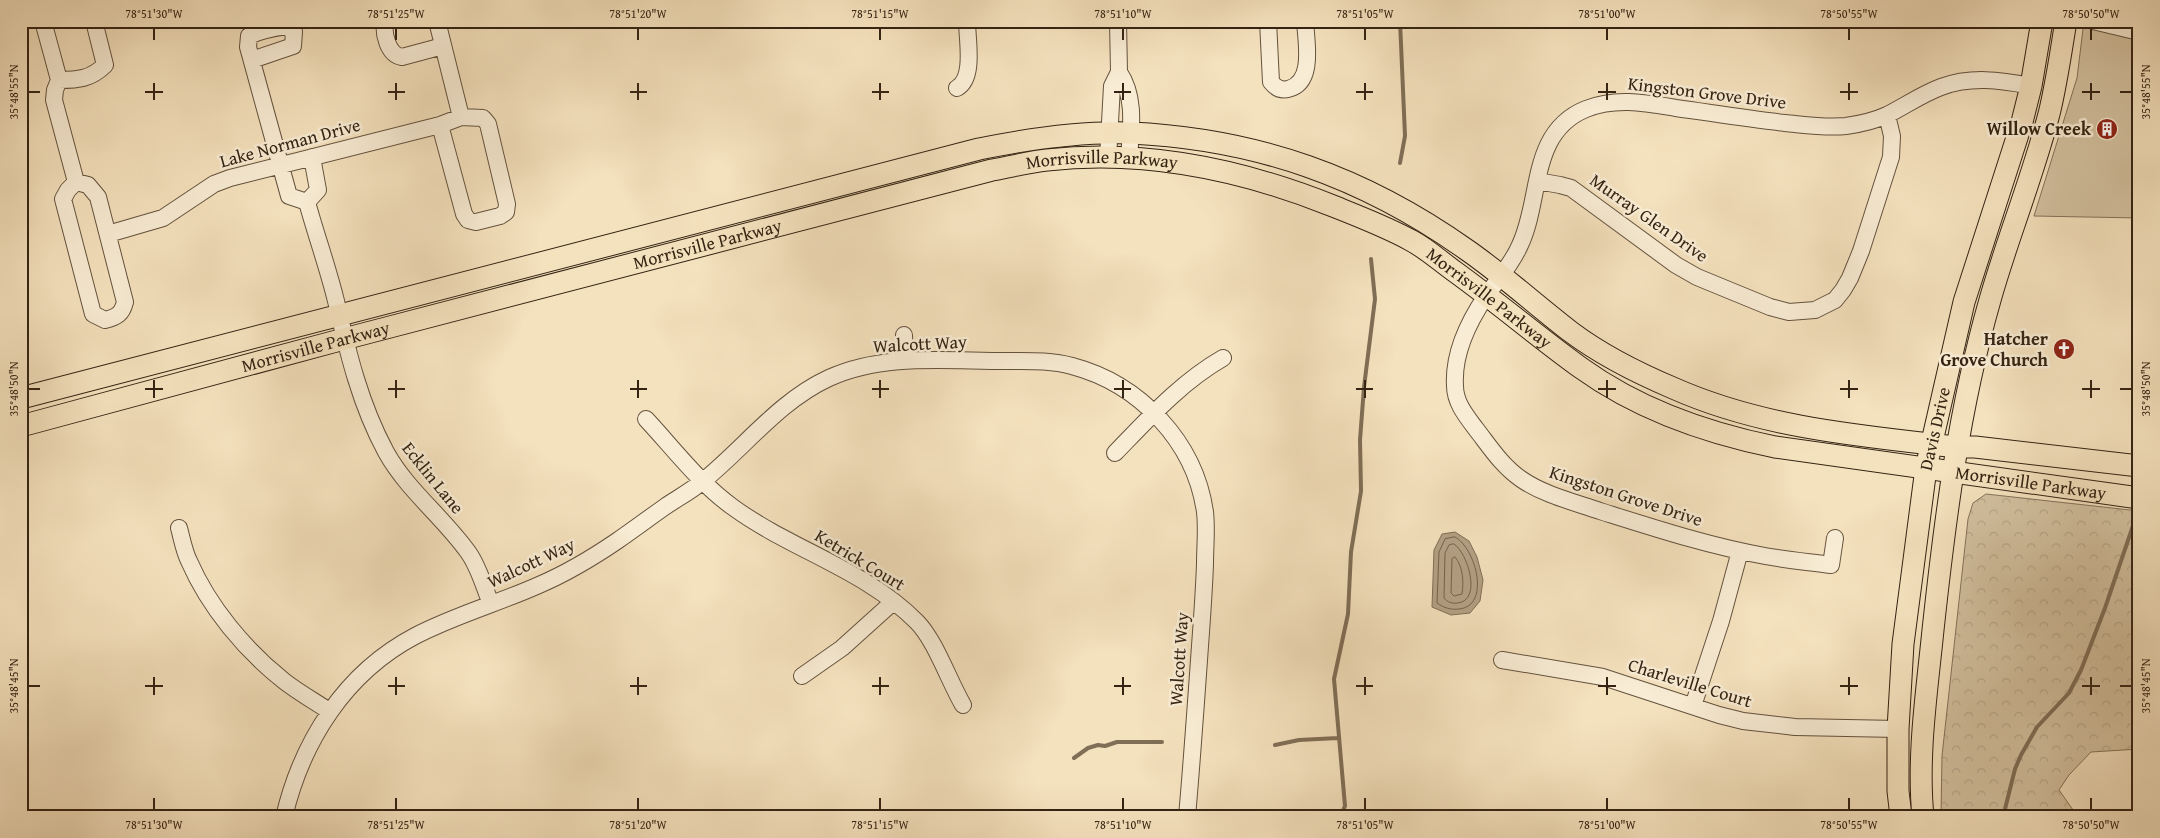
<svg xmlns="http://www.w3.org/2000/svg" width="2160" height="838" font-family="'Gentium Book Plus',serif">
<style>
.forest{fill:url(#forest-crowns);stroke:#84725a}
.park{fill:#d3c1a0;stroke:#84725a}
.water{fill:#b3a083;stroke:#806e56}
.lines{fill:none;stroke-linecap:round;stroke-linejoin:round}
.shore{stroke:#74624b;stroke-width:1}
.stream{stroke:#806e56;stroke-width:4}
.minor-casing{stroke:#64523e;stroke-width:18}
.major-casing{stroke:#342313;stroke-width:23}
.minor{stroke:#f8ecd4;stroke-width:16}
.major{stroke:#f4e1bd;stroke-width:21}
.ticks{fill:none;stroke:#342313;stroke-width:2}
.labels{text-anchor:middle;stroke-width:5;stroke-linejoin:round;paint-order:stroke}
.street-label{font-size:18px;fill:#342313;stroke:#f8ecd4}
.poi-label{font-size:18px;font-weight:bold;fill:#342313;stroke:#f8ecd4;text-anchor:end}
.neatline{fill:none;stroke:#342313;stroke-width:2}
.ticks-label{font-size:12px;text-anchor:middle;fill:#342313}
</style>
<defs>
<pattern id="forest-crowns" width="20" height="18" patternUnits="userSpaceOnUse" patternTransform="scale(1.25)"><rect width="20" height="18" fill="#d3c1a0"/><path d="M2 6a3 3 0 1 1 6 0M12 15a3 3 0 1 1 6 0" fill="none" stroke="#b6a689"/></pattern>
</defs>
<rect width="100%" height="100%" fill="#f4e1bd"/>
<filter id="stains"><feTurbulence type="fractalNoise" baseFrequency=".004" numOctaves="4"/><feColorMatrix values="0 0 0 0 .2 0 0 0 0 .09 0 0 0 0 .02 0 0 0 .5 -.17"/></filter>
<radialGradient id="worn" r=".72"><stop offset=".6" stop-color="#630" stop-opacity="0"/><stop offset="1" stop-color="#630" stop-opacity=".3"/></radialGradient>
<path class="forest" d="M1986 494 2139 511V749L2091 752 2069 775 2059 790 2078 817H1941L1942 756 1968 519 1973 503Z"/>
<path class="park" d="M2084 21H2139V218L2034 216 2077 78Z"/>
<path class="water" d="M1455 532 1469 541 1477 557 1483 580 1480 601 1470 613 1451 615 1432 607 1434 550 1442 534Z"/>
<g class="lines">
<path class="shore" d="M1455 537C1476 548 1491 606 1459 609 1451 610 1444 608 1437 603L1439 552 1445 539Z
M1454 544C1468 553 1482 600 1458 603 1452 604 1447 602 1444 598L1445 553 1449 545Z
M1455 557C1463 566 1464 582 1462 594L1454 596 1451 593 1452 559Z"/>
<path class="stream" d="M1400 163 1405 136 1400 21
M1275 745 1299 740 1338 738
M1074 758 1088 748 1098 745 1105 746 1117 742H1162
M1340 817 1345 806 1334 679 1348 614 1351 552 1361 491 1360 440 1364 387 1375 299 1371 259
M2003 817 2015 769 2021 755 2037 727 2069 693 2081 670 2105 608 2139 508"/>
<g class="minor-casing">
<path id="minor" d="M43 21 59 80 55 90 54 100 76 182
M385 21C383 34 388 55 402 57L443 46
M437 21 461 117
M1268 21 1271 82C1275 87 1280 91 1288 89 1315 83 1306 41 1305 21
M2093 21 2139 32
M252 60 293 46 294 32 286 26C273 28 260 30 249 36L248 47 289 196 307 202C316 235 328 268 336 301 348 353 360 404 386 452 407 490 443 517 468 552 479 567 484 587 491 604
M1119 72C1136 97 1131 129 1129 158
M59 80C78 80 91 79 105 65L94 21
M957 88C975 78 967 40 967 21
M1108 158 1112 86 1119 72 1118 21
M1537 181 1560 185 1571 188 1676 265 1697 277 1770 307 1789 312 1815 310 1835 300 1843 290 1850 278 1861 251 1891 157 1892 136 1887 115
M76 182 88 185 98 197 125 302C122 314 117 317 105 320L93 314 63 199 68 190Z
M307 202 318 190 312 157
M108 234 163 218 214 184 230 178 440 125 461 117 483 118 488 124 507 204 506 212 500 216 476 222 468 220 464 214 440 125
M904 335 905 361
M646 419C674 449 700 484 734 508 792 550 866 570 917 622 935 640 949 681 963 705
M1115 453C1148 419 1181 382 1223 358
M179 528C182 539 184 551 189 561 209 607 245 650 284 681 298 692 314 701 329 711
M1835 538 1831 565C1809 562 1787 560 1765 556 1709 546 1654 528 1600 511 1574 502 1544 495 1521 479 1502 466 1490 447 1476 429 1467 417 1455 403 1455 386 1453 354 1469 321 1486 296 1498 279 1512 264 1520 245 1542 199 1529 132 1586 109 1616 97 1646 103 1676 108 1712 113 1749 119 1785 123 1806 125 1825 128 1846 126 1860 124 1874 121 1887 115 1905 106 1922 94 1941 87 1971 76 2000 80 2031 86
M1502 660 1603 677 1719 715 1743 721 1795 727 1898 729
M802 676 842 648 893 602
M1693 706 1721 621 1740 551
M284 817C302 741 345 673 415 636 455 615 499 603 539 585 567 573 592 558 617 541 633 530 649 518 666 506 678 498 691 491 703 481 745 447 779 401 829 378 883 353 947 361 1006 361 1028 361 1051 360 1072 366 1140 384 1195 442 1205 512 1207 529 1205 547 1205 564 1204 591 1202 619 1200 646 1196 703 1192 760 1187 817"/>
</g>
<g class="major-casing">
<g id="major">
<path d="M21 398 979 149C1028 139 1080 131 1131 133 1257 139 1364 177 1467 250 1503 275 1536 305 1571 332 1599 353 1640 374 1673 388 1763 428 1861 436 1957 447H1975L2139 466"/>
<path id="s1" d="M21 426 344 339 992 170C1010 167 1028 162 1047 160 1145 149 1243 170 1333 206 1360 217 1387 227 1412 241 1427 249 1440 261 1454 271 1497 302 1538 337 1581 368 1638 409 1706 433 1775 447L2139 498"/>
<path id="s2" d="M1901 817 1898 791V729L1903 644 1926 468 1964 302 2022 122 2031 86 2042 21"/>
<path d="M1923 817C1917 755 1927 691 1933 630 1945 519 1959 408 1990 300 2008 236 2034 174 2050 110 2057 80 2061 51 2066 21"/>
</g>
</g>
<use href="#minor" class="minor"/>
<use href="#major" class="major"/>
</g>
<path class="ticks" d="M154 28V40M396 28V40M638 28V40M880 28V40M1123 28V40M1365 28V40M1607 28V40M1849 28V40M2091 28V40M154 83V100M396 83V100M638 83V100M880 83V100M1123 83V100M1365 83V100M1607 83V100M1849 83V100M2091 83V100M28 92H40M145 92H163M388 92H405M630 92H647M872 92H889M1114 92H1131M1356 92H1373M1598 92H1616M1840 92H1858M2082 92H2100M2120 92H2132M154 380V398M396 380V398M638 380V398M880 380V398M1123 380V398M1365 380V398M1607 380V398M1849 380V398M2091 380V398M28 389H40M145 389H163M388 389H405M630 389H647M872 389H889M1114 389H1131M1356 389H1373M1598 389H1616M1840 389H1858M2082 389H2100M2120 389H2132M154 677V695M396 677V695M638 677V695M880 677V695M1123 677V695M1365 677V695M1607 677V695M1849 677V695M2091 677V695M28 686H40M145 686H163M388 686H405M630 686H647M872 686H889M1114 686H1131M1356 686H1373M1598 686H1616M1840 686H1858M2082 686H2100M2120 686H2132M154 798V810M396 798V810M638 798V810M880 798V810M1123 798V810M1365 798V810M1607 798V810M1849 798V810M2091 798V810"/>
<defs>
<g id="building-disc" transform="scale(1.125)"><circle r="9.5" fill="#8f2418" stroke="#f8ecd4"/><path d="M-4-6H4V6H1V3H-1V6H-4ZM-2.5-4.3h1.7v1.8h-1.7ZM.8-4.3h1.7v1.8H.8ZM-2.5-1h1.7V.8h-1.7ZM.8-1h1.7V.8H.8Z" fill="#fff"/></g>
<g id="church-disc" transform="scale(1.125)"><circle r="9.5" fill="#8f2418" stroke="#f8ecd4"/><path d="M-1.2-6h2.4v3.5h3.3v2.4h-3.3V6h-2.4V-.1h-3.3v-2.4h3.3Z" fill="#fff"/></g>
</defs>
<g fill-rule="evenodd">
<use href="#building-disc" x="2107" y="129"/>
<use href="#church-disc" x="2064" y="349"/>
</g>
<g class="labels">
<g class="street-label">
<text transform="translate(1707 93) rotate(7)" y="6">Kingston Grove Drive</text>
<text transform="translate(290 143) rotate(-15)" y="6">Lake Norman Drive</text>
<text dy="6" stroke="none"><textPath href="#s1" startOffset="1115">Morrisville Parkway</textPath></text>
<text transform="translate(1649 218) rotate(35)" y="6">Murray Glen Drive</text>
<text dy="6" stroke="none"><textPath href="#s1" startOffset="710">Morrisville Parkway</textPath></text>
<text dy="6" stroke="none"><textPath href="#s1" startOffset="1535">Morrisville Parkway</textPath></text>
<text transform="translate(920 344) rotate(-3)" y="6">Walcott Way</text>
<text dy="6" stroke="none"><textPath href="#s1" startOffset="305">Morrisville Parkway</textPath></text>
<text dy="6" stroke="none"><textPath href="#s2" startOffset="391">Davis Drive</textPath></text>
<text transform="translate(433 478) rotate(51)" y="6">Ecklin Lane</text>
<text dy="6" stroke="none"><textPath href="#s1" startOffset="2120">Morrisville Parkway</textPath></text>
<text transform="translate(1626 496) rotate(18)" y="6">Kingston Grove Drive</text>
<text transform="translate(860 560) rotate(31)" y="6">Ketrick Court</text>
<text transform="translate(531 563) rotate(-25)" y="6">Walcott Way</text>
<text transform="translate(1179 659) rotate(-86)" y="6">Walcott Way</text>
<text transform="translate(1690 683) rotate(17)" y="6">Charleville Court</text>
</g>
<g class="poi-label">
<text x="2091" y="135">Willow Creek</text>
<text x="2048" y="345">Hatcher<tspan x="2048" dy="21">Grove Church</tspan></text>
</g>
</g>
<rect width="2160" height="838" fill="none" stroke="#f4e1bd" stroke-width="55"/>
<rect x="28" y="28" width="2104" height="782" class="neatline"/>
<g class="ticks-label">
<text x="154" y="18">78°51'30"W</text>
<text x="396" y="18">78°51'25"W</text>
<text x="638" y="18">78°51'20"W</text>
<text x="880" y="18">78°51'15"W</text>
<text x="1123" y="18">78°51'10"W</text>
<text x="1365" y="18">78°51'05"W</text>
<text x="1607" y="18">78°51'00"W</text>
<text x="1849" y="18">78°50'55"W</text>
<text x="2091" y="18">78°50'50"W</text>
<text transform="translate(14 92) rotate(-90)" y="4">35°48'55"N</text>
<text transform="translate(2146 92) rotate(-90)" y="4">35°48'55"N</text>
<text transform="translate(14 389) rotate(-90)" y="4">35°48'50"N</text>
<text transform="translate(2146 389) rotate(-90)" y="4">35°48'50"N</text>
<text transform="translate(14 686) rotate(-90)" y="4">35°48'45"N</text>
<text transform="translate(2146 686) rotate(-90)" y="4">35°48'45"N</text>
<text x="154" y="829">78°51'30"W</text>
<text x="396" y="829">78°51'25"W</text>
<text x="638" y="829">78°51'20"W</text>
<text x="880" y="829">78°51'15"W</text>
<text x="1123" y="829">78°51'10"W</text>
<text x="1365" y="829">78°51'05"W</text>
<text x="1607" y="829">78°51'00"W</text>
<text x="1849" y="829">78°50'55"W</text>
<text x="2091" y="829">78°50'50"W</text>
</g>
<rect width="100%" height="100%" filter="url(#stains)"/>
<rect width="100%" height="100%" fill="url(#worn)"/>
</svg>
